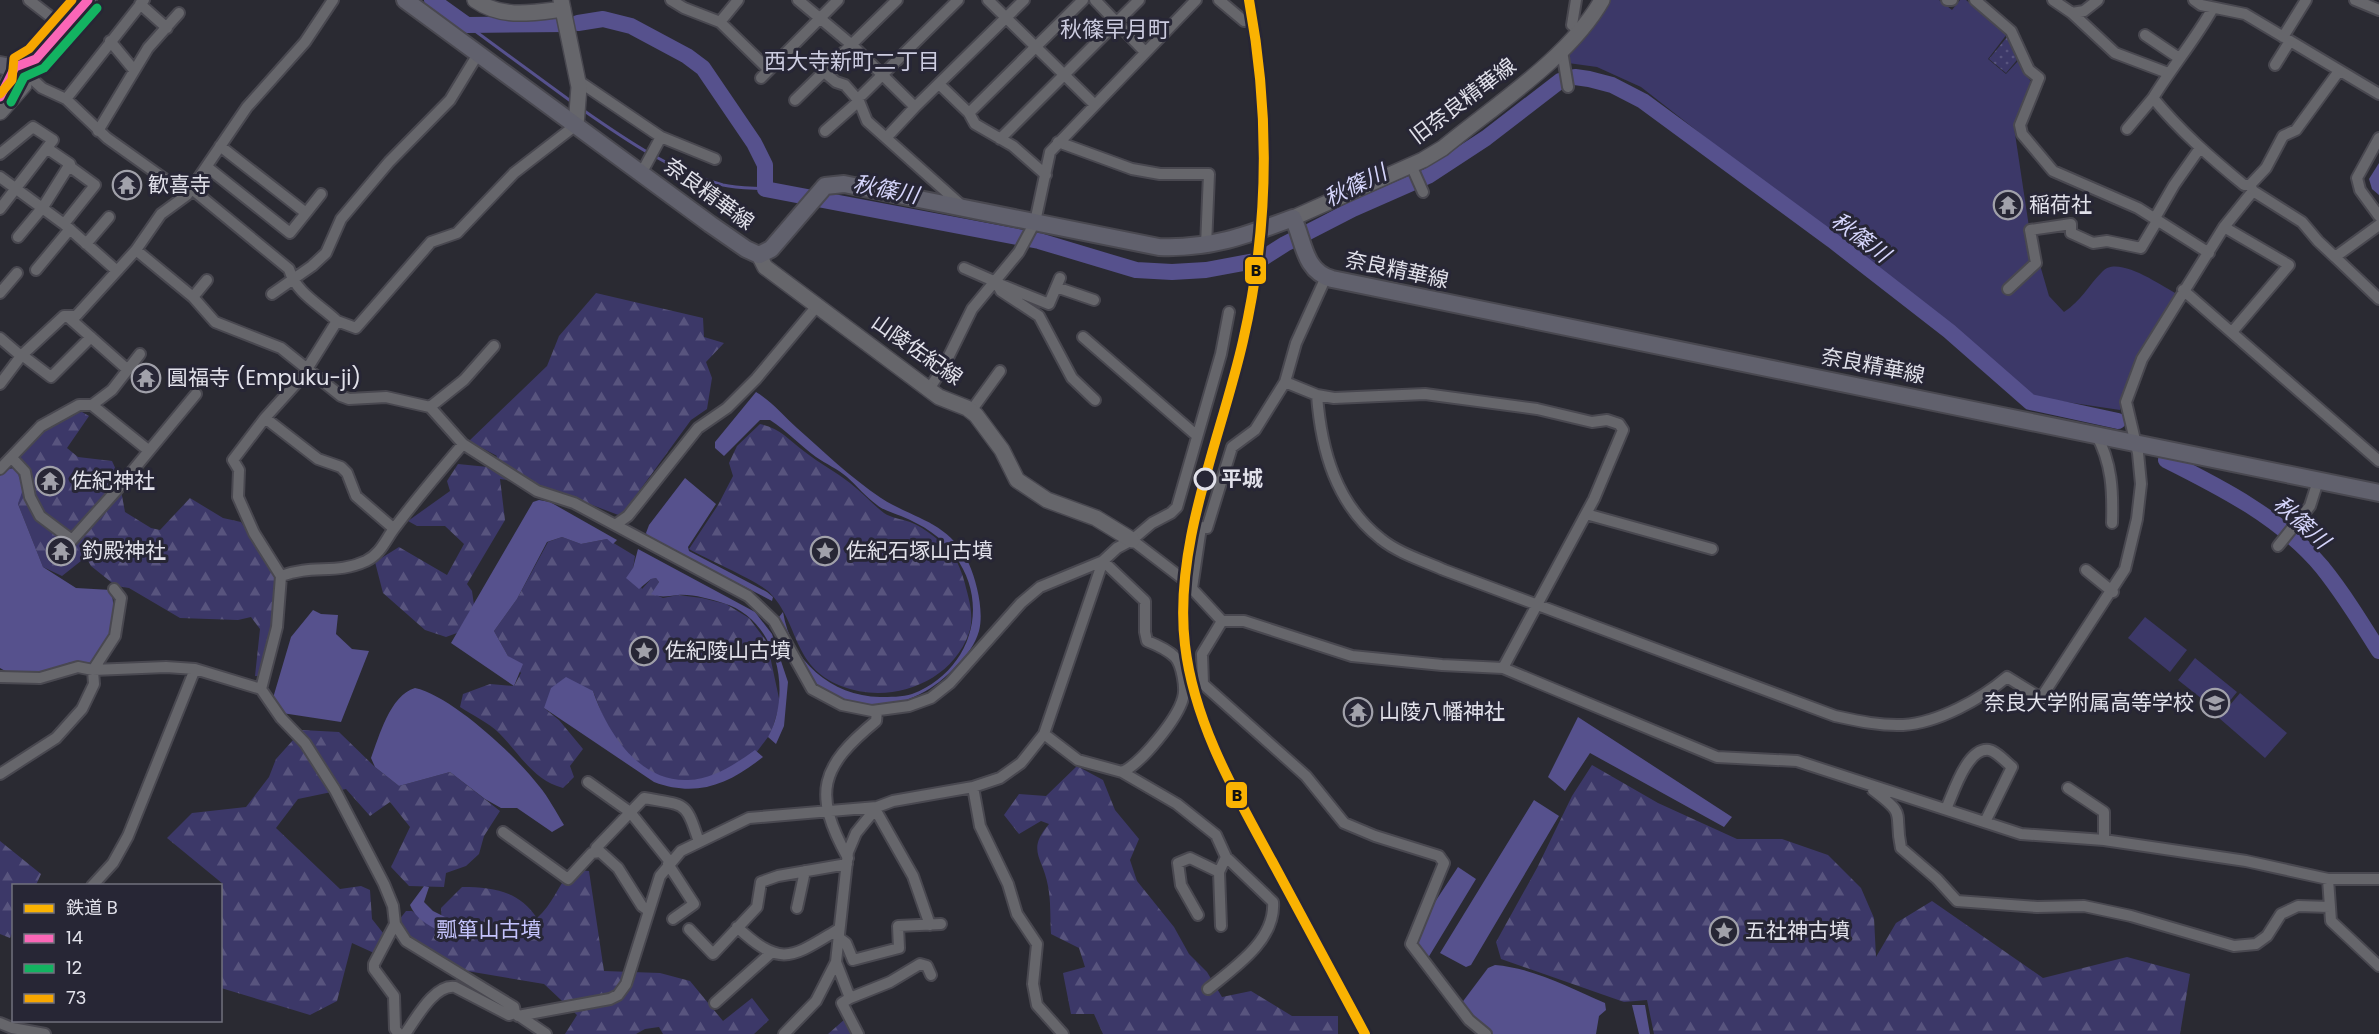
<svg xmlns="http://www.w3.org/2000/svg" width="2379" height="1034" font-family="Poppins,'Noto Sans JP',sans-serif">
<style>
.forest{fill:url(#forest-firs)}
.park{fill:url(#park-dots)}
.garden{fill:#3c3868}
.water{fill:#56518d}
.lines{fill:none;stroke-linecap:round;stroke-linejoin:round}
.stream{stroke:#56518d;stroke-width:3}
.river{stroke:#56518d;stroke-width:16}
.street-casing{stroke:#494850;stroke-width:14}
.secondary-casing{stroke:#494850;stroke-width:18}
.primary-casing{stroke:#494850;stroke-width:20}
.street{stroke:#66666b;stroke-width:10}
.secondary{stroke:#66666b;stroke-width:15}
.primary{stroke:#61616d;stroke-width:16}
.bus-1-casing{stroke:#272635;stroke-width:14}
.bus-2-casing{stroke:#272635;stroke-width:14}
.bus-3-casing{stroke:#272635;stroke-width:14}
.bus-1{stroke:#fa66b7;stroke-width:9}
.bus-2{stroke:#13b361;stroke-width:9}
.bus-3{stroke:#f7a600;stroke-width:9}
.rail-1-casing{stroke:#272635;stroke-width:15}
.rail-1{stroke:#fab202;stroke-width:10}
.stop-dot{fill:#272635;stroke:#e1e1ea;stroke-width:3}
.labels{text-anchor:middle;stroke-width:6;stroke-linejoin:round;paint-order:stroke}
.street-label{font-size:21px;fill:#e1e1ea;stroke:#272635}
.poi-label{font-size:21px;fill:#e1e1ea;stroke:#272635;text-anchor:start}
.stop-label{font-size:21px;font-weight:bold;fill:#e1e1ea;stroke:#272635;text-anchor:start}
.park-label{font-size:21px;fill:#c4c3fc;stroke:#272635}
.neighbourhood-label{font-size:22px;fill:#cccce0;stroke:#272635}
.water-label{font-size:22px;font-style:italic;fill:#d5d5fb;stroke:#272635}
.line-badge{stroke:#272635;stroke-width:2}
.pale-badge-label{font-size:16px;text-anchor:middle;font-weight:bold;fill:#111}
</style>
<defs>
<pattern id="forest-firs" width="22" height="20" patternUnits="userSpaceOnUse" patternTransform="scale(1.5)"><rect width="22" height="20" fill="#3c3868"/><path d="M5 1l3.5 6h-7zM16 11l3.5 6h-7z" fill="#58547e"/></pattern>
<pattern id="park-dots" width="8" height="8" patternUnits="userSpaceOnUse" patternTransform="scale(1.5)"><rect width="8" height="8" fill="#3c3868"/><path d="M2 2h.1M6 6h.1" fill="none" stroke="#58547e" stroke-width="1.8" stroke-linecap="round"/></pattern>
</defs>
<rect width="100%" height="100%" fill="#2a2a32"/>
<path class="forest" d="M596 293 703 318 704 337 724 343 706 362 712 378 707 409 691 420 621 516 534 483 500 479 505 520 467 584 472 591 474 605 457 633 446 637 425 630 383 593 375 562 399 547 447 575 464 544 445 526H417L408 521 450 491 447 481 458 464 488 467 497 456 469 441 547 366 559 336Z
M82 412 89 416 67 448 78 457 112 461 118 474 125 512 151 528 160 530 190 498 223 518 241 522 276 576 269 677 255 676 260 629 251 617 238 620 180 618 129 588 116 586 91 566 86 557 62 576 43 567 18 504C25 482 16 485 16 468 16 453 50 421 64 415 69 413 77 413 82 412Z
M760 424C780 428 789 440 805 452 819 463 836 472 850 483 862 492 872 504 884 513 891 518 902 519 910 522 925 528 943 542 953 555 959 564 964 578 966 588 970 602 974 619 969 633 951 684 889 705 841 686 791 666 800 623 769 592 756 580 708 560 689 549L718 505 733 476 729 463 737 446Z
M562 537 581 544 607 539 635 556 633 568 642 589 651 579 656 578 659 582 652 593 663 598 678 595 702 598 726 604 749 618 767 642 780 703 771 733 750 761 714 779 668 781 619 757 593 691 544 708 559 720 583 749 570 766 574 777 563 788C533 780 520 754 499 733 489 723 472 715 460 707L463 694 490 684 514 686 521 673 508 656 494 631 517 599 548 542Z
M302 730 339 732 375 767 399 786 450 772 500 811 484 836 479 854 466 866 446 873 444 887 409 886 391 867 410 827 390 802 370 816 346 789 298 799 276 828 340 889 361 886 370 890 372 919 387 938 374 953 352 943 337 1001 310 1015 221 988 220 888 223 884 167 838 192 813 246 807 269 777 276 759Z
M1592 765 1658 803 1737 839H1782L1828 855 1861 888 1874 918 1876 957 1896 923 1932 901 2043 978 2127 957 2190 974 2180 1034H1654L1647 1000 1624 1002 1501 959 1496 942 1537 868 1572 796Z
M1077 766 1103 780 1115 810 1139 839 1130 860 1137 881 1174 927 1189 954 1207 972 1222 997 1251 991 1292 1016H1338V1034H1103L1094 1014H1071L1063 973 1085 967 1079 948 1051 934C1050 918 1051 901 1048 886 1043 857 1026 851 1049 824L1041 821 1019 834 1004 815 1019 794 1046 796Z
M0 841 41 874 36 885 14 886 13 931 10 938 0 934Z
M571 870 589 871 604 971 660 973 690 981 723 1021 752 998 769 1020 754 1034H663L659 1027 645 1029 636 1034H565L577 1015 544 984 467 971 416 941 404 932 399 920 406 911H412L442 932 441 908 462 887C493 887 519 891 537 918 552 905 558 886 571 870Z
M845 1019 860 1034H828Z"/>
<path class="park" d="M2007 37 2017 60 2006 73 1989 59Z"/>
<path class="garden" d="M1608 0H1939L1952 10 1960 0H1966L2007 34 1988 59 2006 74 2018 61 2031 82 2014 127 2029 227 2049 296 2064 312C2081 301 2088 286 2102 272 2117 254 2160 285 2177 294L2138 360 2120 410 2033 397 2025 393 1972 346 1641 87 1597 67 1568 63 1565 54Z
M2145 617 2187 650 2170 672 2128 638Z
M2195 658 2237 692 2220 713 2178 680Z
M2240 693 2287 733 2265 758 2219 718Z"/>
<path class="water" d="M2379 163V195L2372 189 2369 179Z
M756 392C771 401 784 416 797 428 823 451 851 478 881 498 915 520 949 521 969 564 977 582 984 612 979 631 975 645 967 655 957 665 925 702 871 720 827 692 802 676 788 644 779 617L783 612C791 661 831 696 880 697 889 697 903 697 912 694 969 672 992 607 955 556 942 537 923 525 901 516 893 513 883 510 877 505 866 497 857 486 847 477 838 469 826 464 816 457 800 445 787 431 770 420H760L724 456 715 448V442Z
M16 468 23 489 18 504 43 567 76 588 111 590C118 622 110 637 92 663L71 662 46 671 7 672 0 668V475L6 469Z
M685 478 716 504 688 547 689 551 767 592 773 597 772 601 648 537 646 533 649 525Z
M539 500 550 502 617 540 613 544 607 539 581 544 562 537 547 542 517 599 494 631 508 656 523 664 514 686 451 643 533 502Z
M638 549 755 612 772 634 788 682 784 726 776 744 768 737C793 692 777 619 723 603 709 599 693 594 678 595 667 596 662 598 651 594L659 582 656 578 651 579 639 589 626 578 633 568Z
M313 610 321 614 338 615 336 634 352 649 369 651 341 722 282 713 273 698 291 637Z
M566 677 593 691C607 732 639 782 688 780 714 779 735 764 755 750L763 757C729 784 697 798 654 782L544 708 551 688Z
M415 688C452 696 516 756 539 786 549 798 556 812 564 825L552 832 517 808H501L485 799 450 772 399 786 375 767 371 758C379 737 390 695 415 688Z
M1578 717 1732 817 1724 827 1590 753 1565 791 1548 777Z
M1534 800 1559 816 1471 965 1466 967 1440 953Z
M1458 867 1476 879 1428 958 1414 941 1427 914Z
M424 886 429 887 424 902 433 911 463 926 466 933 458 938C441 932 417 923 410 905Z
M1495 965C1533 968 1570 988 1605 1003L1606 1010 1599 1016 1596 1034H1491L1461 1004 1488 968Z
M1632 1005H1645L1650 1034H1639Z"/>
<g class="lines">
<path class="stream" d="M467 25 572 102
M583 110C626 140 671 171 723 185 736 188 751 188 765 189"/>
<path class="river" d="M432 0 467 25 568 24
M578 23 603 19 631 26 687 56 703 68 754 143 765 165V189L1039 241 1136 270 1172 272 1206 270 1260 260 1285 244 1353 209 1428 176 1486 138 1560 81 1575 77 1589 79 1612 85 1643 101 1832 240 1949 331 2030 402 2118 421
M2166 460C2222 488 2281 518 2322 567 2343 593 2361 622 2379 651"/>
<g class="street-casing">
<path id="street" d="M29 0 64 27
M671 0 684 8 720 22 769 70
M798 0 852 45 915 107 1024 0
M988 0 1094 104
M1095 0 1145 52
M1219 0 1244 21
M1576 0 1572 25 1579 31
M1947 0H1952
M1975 0 2011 31 2029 70 2039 78 2020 125 2022 134 2053 171 2138 208 2209 253
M2053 0 2072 13 2084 11 2098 0
M2194 0 2201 5 2245 14 2379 94
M2355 0 2379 10
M140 4 167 28
M2213 8C2195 40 2172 67 2153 98 2180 131 2211 158 2244 185H2250
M2072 13 2115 53 2168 73
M720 22 738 0
M2145 35 2179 58
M2283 37 2306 0
M110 41 134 70
M1562 51 1568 87
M2275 65 2290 41
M26 68 29 76 42 88 66 99 107 138 187 195 247 107 305 42 333 0
M824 72 836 82 845 85 859 101 867 121 961 205
M761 78 838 0
M577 80 661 137 715 159
M939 84 969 113 975 124 1013 146 1046 175
M862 95 958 0
M66 99 144 0
M795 100 897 0
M969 113 1083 0
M2127 129 2153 98
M98 131 148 48 179 13
M825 131 859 101
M886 138 915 107
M2379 138 2357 178 2360 190 2379 216
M1000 139 1139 0
M1058 142 1132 169 1160 174H1209L1206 246
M220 146 306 213 321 194
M0 154 33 127 53 140 0 209
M1411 165 1423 192
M207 167 290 233 306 213
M642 172 661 137
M0 177 64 224 117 271
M193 190 289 269C296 293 319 304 337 321
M2253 191 2302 222 2318 241 2335 257 2379 225
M2155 218 2174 185 2200 148
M64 224 95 185 69 166
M2224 227 2289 265 2232 332
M18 237 43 207 70 164 48 149
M86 244 109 217
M136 250 193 297 215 322 281 348 341 396 349 399 386 397 430 407 463 444 537 491 574 503 748 596 774 621 812 689 842 705 872 711 909 706 931 698 950 683 1021 603 1040 587 1103 561 1145 601V632L1147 641C1157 645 1168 650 1175 657 1182 665 1186 688 1183 698 1178 718 1141 764 1122 772
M2335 257 2379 299
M964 268 996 282 1001 291 1039 316 1072 378 1095 400
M36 270 70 229
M999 284 1049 304 1060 278
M1056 287 1094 300
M2008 289 2036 263 2030 230 2071 224V233L2093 243 2107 241 2141 248 2157 221
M2183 290 2379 461
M0 293 17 273
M272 294 312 266 326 253 341 219 389 162 450 100 478 54
M193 297 207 280
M67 316 128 370
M1083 337 1196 435
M0 338 21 356 64 316H76L136 250 161 214 187 195
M22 355 51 377 91 337
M1285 382 1317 395 1334 398 1425 394 1537 409 1592 422 1607 420 1619 424 1623 430 1594 499 1503 668
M0 384 21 356
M929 389 943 368 972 309 1019 252 1035 222 1050 152 1196 0
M1317 395C1321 450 1336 504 1381 539 1398 553 1424 561 1444 570L1835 716C1858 721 1880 726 1903 725 1938 723 1981 699 2007 677L2041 698 2125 569 2137 519 2141 484 2138 453 2126 402 2142 359 2224 227 2253 191 2250 185 2266 168 2283 136 2296 130 2339 71
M92 405 148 450
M430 407 464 380 494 346
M971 411 1000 371
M265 418 318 459 341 467 347 473 356 496 393 528
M2096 434C2112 463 2113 491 2112 523
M12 458 25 472 30 497 40 516 72 540 115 492 196 394
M0 469 41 426 79 405H92L112 390 140 354
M1586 514 1712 549
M615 525 628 516 698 428 727 408 756 379 817 306
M1132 540 1183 579 1222 621H1244L1352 656 1442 665 1503 668 1717 757 1797 761 2021 834 2104 840 2246 861 2328 879H2379
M2278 546 2310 506 2318 481
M2086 570 2113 592
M281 576C313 564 336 575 366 561 382 553 386 538 396 526 417 498 440 471 463 444
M1192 588 1201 527 1207 528 1232 447 1255 430 1285 382 1296 343 1326 277
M1222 621 1202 654 1203 684 1306 776 1344 823 1375 836 1439 856 1444 863 1411 944 1469 1020 1486 1034
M0 677 40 678 78 667 93 670 166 667 195 669 261 689 281 718 305 743 335 790 384 884 393 906 395 924 406 941 514 1007 515 1013
M261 689 277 627 281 576 254 533 238 497 239 470 233 460 265 418 302 377 337 321 356 328 431 242 457 233 514 173 576 125
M1044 734 1078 760 1122 772 1177 804 1216 835 1226 857 1273 902C1276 940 1234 968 1208 989
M0 774 56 738 82 709 94 684 93 670 115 636 121 598 114 589
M588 782 630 812 670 862
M973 787 980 826 1008 884 1017 914 1037 944 1033 984 1037 1005 1063 1034
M1876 787 1873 790C1909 817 1893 811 1901 848L1937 879 1957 901 2037 907 2084 906 2131 916 2234 946 2256 944 2267 936 2281 914 2298 906 2330 907
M2068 788 2104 812V840
M875 809 913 876 930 925
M1946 809C1953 794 1967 747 1989 750 1996 751 2006 762 2012 767L1985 822
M503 832 568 879 592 853 600 852
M848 858C812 793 820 767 876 721L877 711
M668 864 694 904 673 919
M2328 879 2331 921 2379 966
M92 886 113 863 128 836 195 669
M797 908 805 871
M649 911 642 906 618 868 596 848 644 798C687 806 685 800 699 842
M1198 915 1181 885 1178 863 1190 858 1219 872
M395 924 374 964V969L394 996 395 1029 399 1034
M1221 926 1219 872 1226 857
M737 927C782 969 792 957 839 929
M689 929 713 954 757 907 761 882 778 876 847 864
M838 937 846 943 853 960 899 948 898 926 941 924
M836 962 850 998 890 982 920 964 927 966 931 975
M850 998 842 1003 858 1034
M715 1003 772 952
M518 1016 610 999 618 995 626 984 660 876 681 851 749 818 877 807
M0 1023 12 1028 45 1034
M405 1034C416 1019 434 984 455 987L509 1015 515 1013 546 1034
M784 1034 816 1001 836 962 848 852 856 833 877 807 893 801 973 787 1000 778 1021 763 1044 734 1103 561 1117 548 1132 540 1152 523 1171 513 1177 507 1221 354 1229 312"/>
</g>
<g class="secondary-casing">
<path id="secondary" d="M475 0C502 19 532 13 563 9
M561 0 579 87 576 125
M0 97 15 67
M0 112 24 85V65
M1293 218 1423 160 1443 148C1494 106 1570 57 1602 0
M759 255 765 267 939 397 967 408 976 415 1002 450 1017 480 1047 500 1096 518 1132 540"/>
</g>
<g class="primary-casing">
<path id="primary" d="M405 0 710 224 746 249 759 255 771 249 825 186 844 184 1159 247C1210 249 1245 236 1293 218 1304 240 1303 271 1332 279L2379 493
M0 65C36 76 67 24 88 0"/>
</g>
<use href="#street" class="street"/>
<use href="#secondary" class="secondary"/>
<use href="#primary" class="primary"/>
<g class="bus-1-casing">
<path id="bus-1" d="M0 97 15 67 36 59 88 0"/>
</g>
<g class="bus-2-casing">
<path id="bus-2" d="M11 102 24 77 44 68 97 8"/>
</g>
<g class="bus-3-casing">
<path id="bus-3" d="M0 94 12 80 14 58 29 49 72 0"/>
</g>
<use href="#bus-1" class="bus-1"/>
<use href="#bus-2" class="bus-2"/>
<use href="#bus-3" class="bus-3"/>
<g class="rail-1-casing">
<path id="rail-1" d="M1249 0C1270 113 1269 228 1243 341 1221 438 1173 545 1185 645 1194 723 1235 793 1272 861 1303 919 1334 976 1365 1034"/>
</g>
<use href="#rail-1" class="rail-1"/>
</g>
<defs>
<g id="temple-ring" transform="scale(1.5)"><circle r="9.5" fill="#272635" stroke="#a1a1aa" stroke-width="1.5"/><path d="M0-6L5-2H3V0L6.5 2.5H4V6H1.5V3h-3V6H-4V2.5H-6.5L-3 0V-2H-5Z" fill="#a1a1aa"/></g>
<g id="sight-ring" transform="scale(1.5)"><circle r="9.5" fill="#272635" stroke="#a1a1aa" stroke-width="1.5"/><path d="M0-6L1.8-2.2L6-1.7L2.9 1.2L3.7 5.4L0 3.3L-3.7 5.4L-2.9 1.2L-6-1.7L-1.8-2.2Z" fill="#a1a1aa"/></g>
<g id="school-ring" transform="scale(1.5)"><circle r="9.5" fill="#272635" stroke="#a1a1aa" stroke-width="1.5"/><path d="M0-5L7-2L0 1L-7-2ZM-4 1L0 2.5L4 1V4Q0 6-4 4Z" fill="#a1a1aa"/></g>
</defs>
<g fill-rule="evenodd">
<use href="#temple-ring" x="127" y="185"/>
<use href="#temple-ring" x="2008" y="205"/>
<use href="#temple-ring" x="146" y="378"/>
<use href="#temple-ring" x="50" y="481"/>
<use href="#temple-ring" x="61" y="551"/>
<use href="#sight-ring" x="825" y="551"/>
<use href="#sight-ring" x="644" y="651"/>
<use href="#school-ring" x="2215" y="703"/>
<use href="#temple-ring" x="1358" y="712"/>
<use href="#sight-ring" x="1724" y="931"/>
</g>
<circle class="stop-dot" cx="1205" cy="479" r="10"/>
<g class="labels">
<g class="street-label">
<text transform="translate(1463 101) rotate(-37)" y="7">旧奈良精華線</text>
<text transform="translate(709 194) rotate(36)" y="7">奈良精華線</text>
<text transform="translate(1397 270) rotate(12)" y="7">奈良精華線</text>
<text transform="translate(917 350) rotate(35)" y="7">山陵佐紀線</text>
<text transform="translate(1873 366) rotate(11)" y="7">奈良精華線</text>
</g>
<g class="poi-label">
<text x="148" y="192">歓喜寺</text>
<text x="2029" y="212">稲荷社</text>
<text x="167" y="385">圓福寺 (Empuku-ji)</text>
<text x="71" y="488">佐紀神社</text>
<text x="82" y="558">釣殿神社</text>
<text x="846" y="558">佐紀石塚山古墳</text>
<text x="665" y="658">佐紀陵山古墳</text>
<text x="2194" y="710" text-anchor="end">奈良大学附属高等学校</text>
<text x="1379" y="719">山陵八幡神社</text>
<text x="1745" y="938">五社神古墳</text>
</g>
<g class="stop-label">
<text x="1221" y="486">平城</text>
</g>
<g class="park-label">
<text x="489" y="937">瓢箪山古墳</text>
</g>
<g class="neighbourhood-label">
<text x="1115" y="37">秋篠早月町</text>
<text x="852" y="69">西大寺新町二丁目</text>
</g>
<g class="water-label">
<text transform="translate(1355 185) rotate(-26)" y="8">秋篠川</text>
<text transform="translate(886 189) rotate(11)" y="8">秋篠川</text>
<text transform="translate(1861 237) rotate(37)" y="8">秋篠川</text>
<text transform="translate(2302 522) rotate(42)" y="8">秋篠川</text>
</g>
</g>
<g class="line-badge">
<rect x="1244" y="256" width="23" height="29" rx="6" fill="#fab202"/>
<rect x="1225" y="781" width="23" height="28" rx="6" fill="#fab202"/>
</g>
<g class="pale-badge-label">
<text x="1256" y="276">B</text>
<text x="1237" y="801">B</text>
</g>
<rect x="12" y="884" width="210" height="138" fill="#272635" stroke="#71717d" stroke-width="1.5"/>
<rect x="24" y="904" width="30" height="9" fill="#fab202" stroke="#71717d" stroke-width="1.5"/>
<text x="66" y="914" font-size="18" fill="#e1e1ea">鉄道 B</text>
<rect x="24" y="934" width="30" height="9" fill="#fa66b7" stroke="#71717d" stroke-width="1.5"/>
<text x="66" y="944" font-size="18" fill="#e1e1ea">14</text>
<rect x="24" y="964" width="30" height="9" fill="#13b361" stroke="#71717d" stroke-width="1.5"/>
<text x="66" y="974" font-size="18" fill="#e1e1ea">12</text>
<rect x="24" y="994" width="30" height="9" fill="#f7a600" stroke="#71717d" stroke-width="1.5"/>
<text x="66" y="1004" font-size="18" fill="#e1e1ea">73</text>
</svg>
